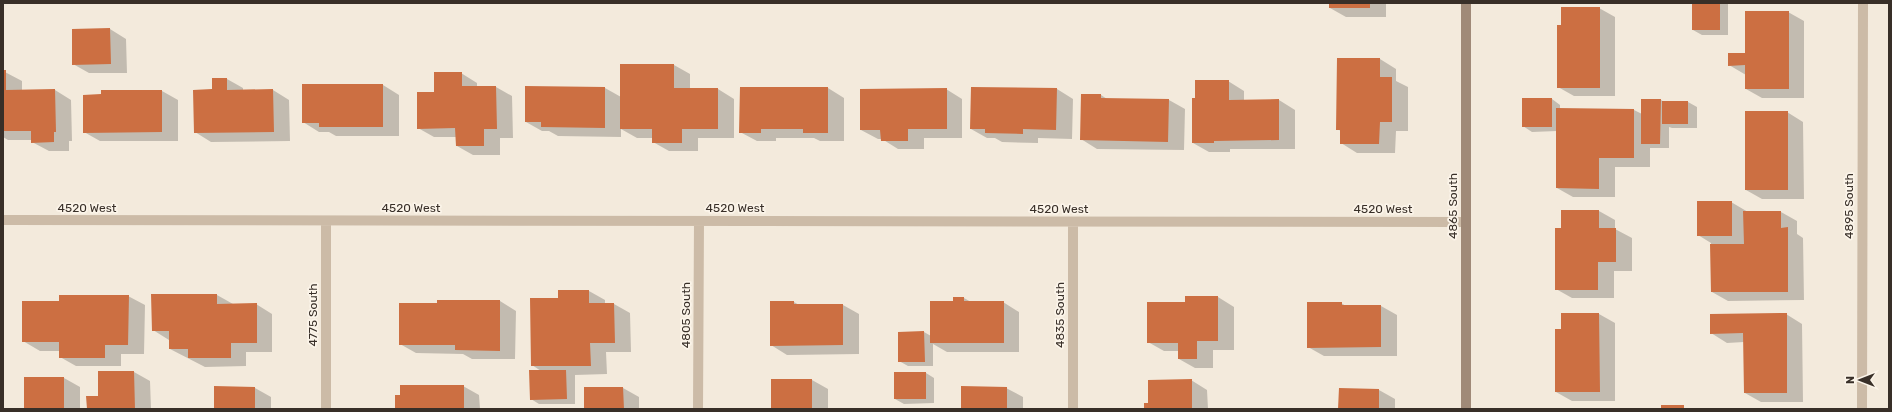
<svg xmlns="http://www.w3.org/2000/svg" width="1892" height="412" font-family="Rubik,sans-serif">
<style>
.shadow{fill:#0003}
.building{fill:#cc6f42}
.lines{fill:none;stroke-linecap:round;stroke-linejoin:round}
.street{stroke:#ccbba7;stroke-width:10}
.secondary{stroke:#a08a78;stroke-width:10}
.labels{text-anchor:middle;stroke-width:3.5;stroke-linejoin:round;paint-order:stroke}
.street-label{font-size:12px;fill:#382f28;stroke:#fbf4e9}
</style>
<rect width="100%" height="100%" fill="#f3eadc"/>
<path class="shadow" d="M1330 3H1386V17H1346L1330 8Z
M1693 3 1728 4V35H1702L1693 30Z
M1599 8 1615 17V96H1574L1558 87 1562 26Z
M1788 12 1804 21V98H1762L1746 89V75L1729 65 1746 54Z
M110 29 126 39 127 73H89L73 64Z
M1380 59 1396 69V81L1408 87V131H1396L1395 153H1357L1341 143V131L1337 129Z
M621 65H674L690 74V89H718L734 99V138H698V151H669L653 142V138H637L621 129V137L558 136 549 131H542L526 122 605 88 621 97Z
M3 71 22 81V90H55L71 100 72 141H69V151H49L32 142V140H8L3 137Z
M461 73 477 83V87H496L512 96 513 138H500V155H473L457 146 456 137H434L418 128 435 93Z
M227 79 243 88V90H273L289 100 290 141 211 142 195 132 213 90Z
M1228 81 1244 91V101L1279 100 1295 110V149H1230V152H1209L1193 143Z
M383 85 399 95V136H336L329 132H319L303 122Z
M828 88 844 98V141H820L814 138H776V141H757L740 132Z
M972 88 1057 89 1073 99 1072 139 1038 138V143L1002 142 995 138H987L971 129Z
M946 89 962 99V138H924V149H898L882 139H878L861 130Z
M102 91H162L178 100V141H100L84 132 102 95Z
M1082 95H1101L1107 99 1169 100 1185 109 1184 150 1097 149 1081 139Z
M1552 99 1560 105V109L1634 110 1642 114 1661 100 1664 102H1688L1697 107V128H1672L1669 127V148H1650V167H1615V197H1573L1557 188V131L1532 132 1523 126Z
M1787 112 1803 122 1804 199H1762L1746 190Z
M1731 202 1748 212H1781L1797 221V234L1803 238 1804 300 1728 301 1712 292 1711 243 1698 235Z
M1599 211 1615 220V229L1632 238V271H1614V298H1572L1556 289 1562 229Z
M559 291H589L605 300V304H614L630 313 631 352H606L607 374 575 375V404H539L531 399 541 371 532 365 559 299Z
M217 295 233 304H256L272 314V352H246V366L205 367 170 349 169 340 153 330Z
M128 296 145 305 144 354H121V366H76L60 357V351H40L23 341 60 302Z
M1218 297 1234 307V350H1213V368H1195L1179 359V351H1164L1148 342 1186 303Z
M964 298 971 302H1003L1019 312V352H947L933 344V366H908L899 361V333L924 332 931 336 954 302Z
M500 301 516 311 515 359H472L463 354 416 353 400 344Z
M794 302 799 305H843L859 314V354L787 355 771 345Z
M1341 303 1346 306H1381L1397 315V356H1324L1308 347Z
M1599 314 1615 323V401H1572L1556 392Z
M1786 314 1802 324 1803 402H1761L1745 393 1744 342 1727 343 1711 333Z
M99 372H134L150 381 151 409H88L99 397Z
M926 373 934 378V403L904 404 895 399Z
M64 378 80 387V409H25Z
M772 380H812L828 389V409H772Z
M1191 380 1207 390 1208 409H1145Z
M463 386 479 395 480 409H396Z
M255 388 271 397V409H215Z
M623 388 639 397V409H585Z
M1006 388 1023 397V409H962Z
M1379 390 1395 399V409H1339Z"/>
<path class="building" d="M1329 3H1370V8H1329Z
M1692 3H1720V30H1692Z
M1561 7H1600V88H1557V25H1561Z
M1745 11H1789V89H1745V65L1728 66V53H1745Z
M110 28 111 64 72 65V29Z
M1337 58H1380V77H1392V122H1380L1379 144H1340V130H1336Z
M620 64H674V88H718V129H682V143H652V129H620Z
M3 70H6V90L55 89 56 132H54V142L31 143V131H3Z
M434 72H462V86H496L497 129H484V146H456L455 128 417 129V92H434Z
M212 78H227V90L273 89 274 132 194 133 193 90 212 89Z
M1195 80H1229V100L1279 99V140L1214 141V143H1192V98H1195Z
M302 84H383V127H319V123H302Z
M525 86 605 87V128L541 127V122H525Z
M740 87H828V133H803V129H761V133H739Z
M971 87 1057 88 1056 130 1023 129V134L985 133V129H970Z
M947 88V129H908V141H881L880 130H860V89Z
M101 90H162V132L83 133V95L101 94Z
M1081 94H1101V98L1169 99 1168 142 1080 140Z
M1522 98H1552V127H1522Z
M1641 99H1661L1660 144H1641Z
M1662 101H1688V124H1662Z
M1556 108 1634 109V158H1599V189L1556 188Z
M1745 111H1788V190H1745Z
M1697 201H1732V236H1697Z
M1561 210H1599V228H1616V262H1598V290H1555V228H1561Z
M1743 211H1781V228L1788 227V292H1711L1710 244H1744Z
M558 290H589V303H614L615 343H590L591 366H531L530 298H558Z
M151 294H217V304L257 303V343H231V358H188V349H169V331H152Z
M59 295H129L128 345H105V358H59V342H22V301H59Z
M1185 296H1218V341H1197V359H1178V343H1147V302H1185Z
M953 297H964V301H1004V343H930V301H953Z
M437 300H500V351L455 350V345H399V303H437Z
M770 301H794V304H843V345L770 346Z
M1307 302H1342V305H1381V347L1307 348Z
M1561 313H1599L1600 392H1555V329H1561Z
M1787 313V393H1744L1743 333 1710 334V314Z
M924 331 925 362H898V332Z
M529 370H566L567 399 530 400Z
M98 371H134L135 409H87L86 396H98Z
M894 372H926V399H894Z
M24 377H64V409H24Z
M771 379H812V409H771Z
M1192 379V409H1144V403H1148V380Z
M400 385H464V409H395V395H400Z
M214 386 255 387V409H214Z
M961 386 1007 387V409H961Z
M584 387H623L624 409H584Z
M1339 388 1379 389V409H1338Z
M1661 405H1684V409H1661Z"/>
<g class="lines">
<path class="street" d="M3 220 1466 222
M326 409V221
M698 409 699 221
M1073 409V222
M1862 409 1863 3"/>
<path class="secondary" d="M1466 409V3"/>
</g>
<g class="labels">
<g class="street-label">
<text transform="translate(1453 206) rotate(-90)" y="4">4865 South</text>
<text transform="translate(1849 206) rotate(-90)" y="4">4895 South</text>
<text x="87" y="212">4520 West</text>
<text x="411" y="212">4520 West</text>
<text x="735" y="212">4520 West</text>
<text x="1059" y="213">4520 West</text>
<text x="1383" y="213">4520 West</text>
<text transform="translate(313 315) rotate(-90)" y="4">4775 South</text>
<text transform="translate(686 315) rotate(-90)" y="4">4805 South</text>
<text transform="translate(1060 315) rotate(-90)" y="4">4835 South</text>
</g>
</g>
<rect width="1892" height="412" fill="none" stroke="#382f28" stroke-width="8"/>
<g transform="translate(1860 380) rotate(270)" stroke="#fbf4e9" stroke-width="3" paint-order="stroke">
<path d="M0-3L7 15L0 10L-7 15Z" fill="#382f28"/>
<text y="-6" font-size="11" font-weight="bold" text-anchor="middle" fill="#382f28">N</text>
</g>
</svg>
